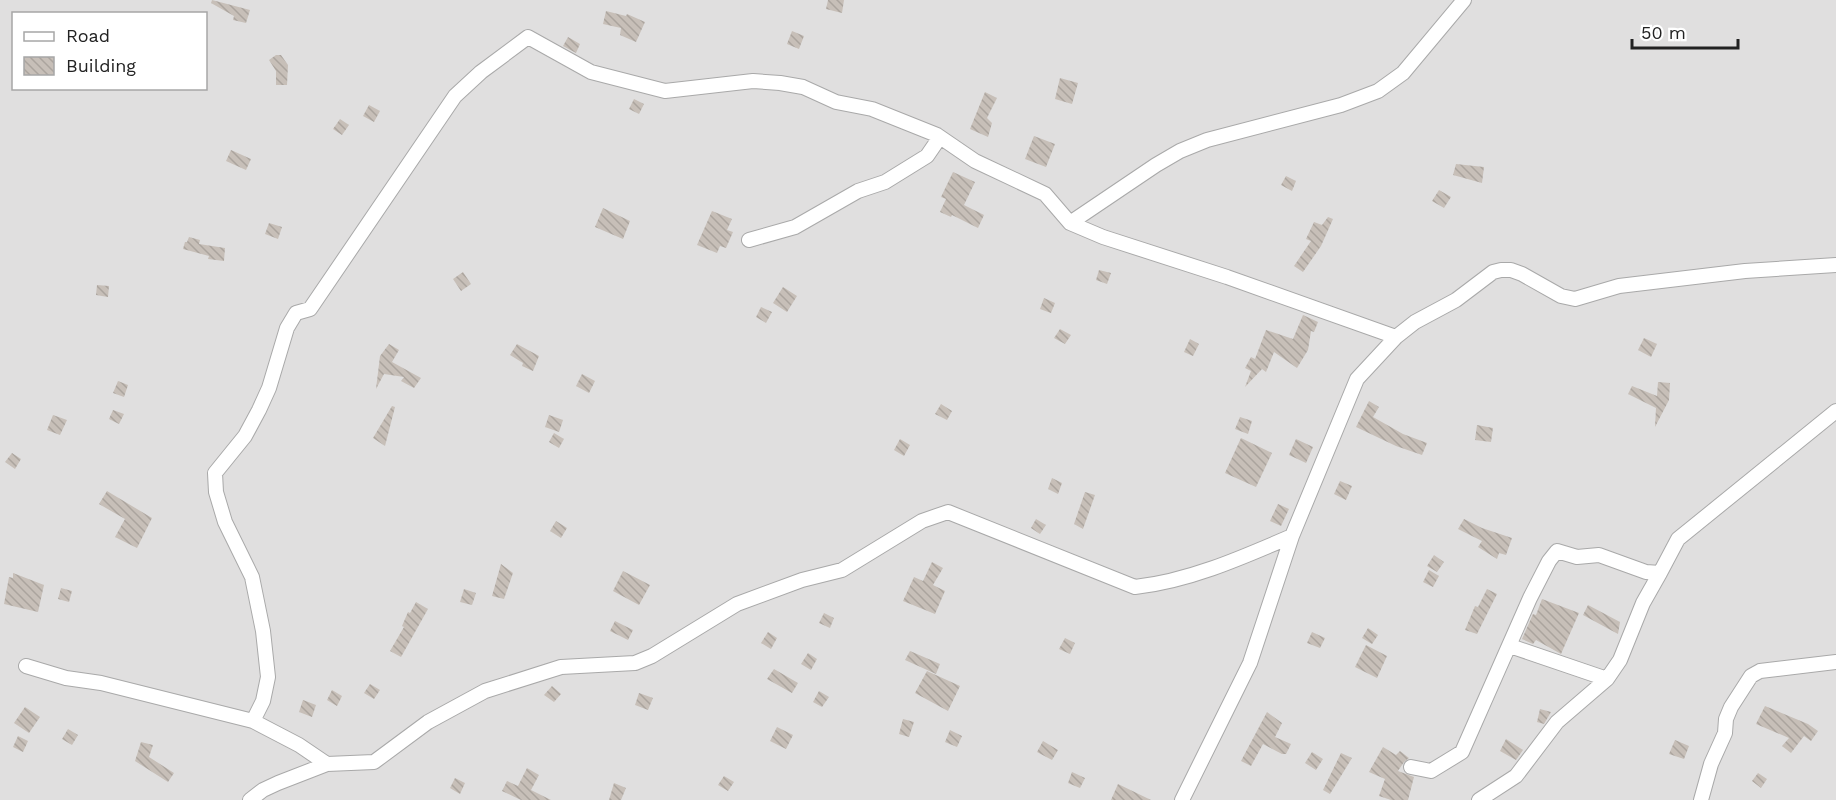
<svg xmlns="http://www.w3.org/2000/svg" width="1836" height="800" font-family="'Work Sans',sans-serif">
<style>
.residential{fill:#e0dfdf;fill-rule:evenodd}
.building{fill:url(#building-back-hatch)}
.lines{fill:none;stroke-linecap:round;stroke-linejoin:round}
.minor-casing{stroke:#a9a9a9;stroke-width:16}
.minor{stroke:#fff;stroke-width:14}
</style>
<defs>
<pattern id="building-back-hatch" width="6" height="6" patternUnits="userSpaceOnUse" patternTransform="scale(1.5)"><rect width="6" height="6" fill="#c7bfb8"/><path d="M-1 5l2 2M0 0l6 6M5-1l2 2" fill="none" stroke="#aba49e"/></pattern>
</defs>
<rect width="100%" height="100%" fill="#f2efe9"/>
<path class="residential" d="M0 0H1836V800H0ZM14 14H206V88H14Z"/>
<path class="building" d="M212 0 250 10 246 23 233 20 234 16 211 3Z
M828 0H844L842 13 826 9Z
M606 11 626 16 627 14 645 22 636 42 620 35 621 28 603 24Z
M792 31 804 36 799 49 787 44Z
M568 37 580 44 576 53 563 46Z
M276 55H281L288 65 287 85H276V71L269 60Z
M1060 78 1078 83 1072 104 1055 99Z
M985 92 997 98 987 118 992 123 988 137 970 129Z
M634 99 644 104 639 114 629 109Z
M369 105 380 111 374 122 363 116Z
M340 119 349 125 342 135 333 129Z
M1034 136 1055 144 1046 167 1025 159Z
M231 150 251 159 246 170 226 161Z
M1456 164 1484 167 1482 183 1453 175Z
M953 172 975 182 964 205 984 215 978 228 952 215 951 217 940 212 946 199 941 197Z
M1286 176 1296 181 1292 191 1281 185Z
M1439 190 1451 197 1444 208 1432 201Z
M603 208 630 221 623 239 595 227Z
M712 211 732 219 727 230 733 232 726 248 720 246 717 253 697 245Z
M1328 217 1333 219 1321 246 1303 272 1294 266 1311 241 1306 239 1314 222 1322 225Z
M269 223 282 227 278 239 265 234Z
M189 237 200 240 199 244 225 248 224 261 208 259 209 256 183 249 185 242H187Z
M1099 270 1111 273 1107 284 1096 280Z
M463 272 471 284 461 291 453 279Z
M97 285 109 286 108 297 96 295Z
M783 287 797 296 787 312 773 303Z
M1044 298 1055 303 1051 313 1040 309Z
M761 307 772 312 766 323 756 317Z
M1303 315 1318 322 1314 332 1311 331 1308 350 1297 368 1274 352 1266 372 1262 369 1245 387 1251 371 1245 368 1251 357 1255 359 1266 330 1293 339Z
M1060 329 1071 335 1065 344 1054 338Z
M1644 338 1657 344 1651 357 1638 350Z
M1190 339 1199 344 1193 356 1184 352Z
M389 344 399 350 392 362 421 378 414 388 401 381 404 377 384 374 376 389 380 356Z
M517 344 539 356 533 371 522 366 523 363 510 355Z
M582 374 595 381 589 393 576 386Z
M118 381 128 385 124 397 113 393Z
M1658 382 1670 383 1669 400 1655 427 1656 408 1628 394 1632 386 1657 396Z
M1369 401 1379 407 1373 417 1403 434 1427 443 1422 455 1396 446 1356 427Z
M941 404 952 411 947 420 935 414Z
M392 406 395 407 385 446 373 438Z
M113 410 124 414 119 424 109 419Z
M53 415 67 420 60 435 47 430Z
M549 415 563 420 559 432 545 427Z
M1240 417 1252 421 1248 434 1235 429Z
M1477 425 1493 428 1491 442 1475 440Z
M554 433 564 439 559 448 549 442Z
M1241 438 1272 453 1256 487 1225 473Z
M900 439 910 445 904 456 894 450Z
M1296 439 1313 447 1306 463 1289 455Z
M12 453 21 459 15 469 5 462Z
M1052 478 1062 483 1058 494 1048 489Z
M1340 481 1352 486 1346 500 1334 494Z
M107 491 152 518 137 548 115 537 125 519 99 504Z
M1085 492 1095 495 1083 529 1074 524Z
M1278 504 1289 509 1281 526 1270 521Z
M1036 519 1046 525 1040 534 1031 528Z
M1464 519 1482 528 1512 538 1506 555 1499 553 1497 559 1478 547 1482 541 1458 529Z
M556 521 567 528 561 538 550 531Z
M1434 555 1444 562 1437 572 1427 566Z
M932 562 943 568 933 585 945 591 935 614 903 601 914 577 923 581Z
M501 564 513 573 504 599 492 596Z
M1429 570 1439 576 1433 587 1423 582Z
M623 571 650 585 639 605 613 591Z
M13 573 44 585 38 612 4 604 9 577 13 578Z
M61 588 72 591 69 602 58 599Z
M464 589 476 593 472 605 460 602Z
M1487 589 1497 594 1477 634 1465 630 1475 606 1478 607Z
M1542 599 1579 613 1561 654 1536 640 1533 644 1522 639 1533 614 1536 615Z
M416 602 428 609 401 657 390 651 404 627 402 626 408 612 410 613Z
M1588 605 1620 622 1618 634 1583 615Z
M824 613 834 618 830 628 819 623Z
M615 621 633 630 628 640 610 631Z
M1368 628 1378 635 1372 644 1362 638Z
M768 632 777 638 771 649 761 643Z
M1312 632 1325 638 1320 648 1307 643Z
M1065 638 1075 643 1070 654 1059 649Z
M1366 645 1387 656 1377 678 1355 667Z
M910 651 940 664 936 674 905 660Z
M808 653 817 659 811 670 801 664Z
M774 669 798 683 792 693 767 679Z
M927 671 960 686 948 711 915 693Z
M370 684 380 690 374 699 364 693Z
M552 686 561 694 554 702 544 695Z
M332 690 342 696 337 706 327 700Z
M819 691 829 697 822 707 813 702Z
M639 693 653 698 648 710 635 705Z
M303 700 316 705 312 717 299 712Z
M1765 706 1808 724 1818 731 1811 741 1804 736 1791 753 1782 746 1789 738 1756 724Z
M25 707 40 717 29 733 14 723Z
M1540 709 1551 712 1544 724 1537 722Z
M1267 712 1282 723 1275 737 1291 744 1286 754H1282L1263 744 1251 766 1241 761Z
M903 719 914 722 909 737 899 734Z
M777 727 793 735 786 749 770 741Z
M68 729 78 735 72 745 62 739Z
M950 730 962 736 957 747 945 742Z
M18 736 28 741 23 752 13 747Z
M1506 739 1523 750 1516 760 1500 751Z
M1675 740 1689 746 1684 759 1669 754Z
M1043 741 1058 750 1052 760 1037 752Z
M141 742 153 745 149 757 174 773 168 782 135 761Z
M1383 747 1396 755 1400 751 1409 758 1404 762 1398 771 1414 777 1408 800H1391L1379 796 1385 779 1369 772Z
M1312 752 1323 759 1316 770 1305 763Z
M1341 753 1352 758 1330 794 1323 790Z
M527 768 539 775 531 790 551 800H521L502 791 507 781 518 786Z
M1072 772 1085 778 1080 788 1068 783Z
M1758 773 1767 779 1761 788 1752 781Z
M724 776 734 782 728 791 718 785Z
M455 778 465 783 460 794 450 788Z
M614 783 626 788 621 800H609Z
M1118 784 1151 800H1111Z"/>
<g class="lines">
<g class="minor-casing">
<path id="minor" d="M1070 223 1156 165 1180 151 1207 140 1341 105 1378 91 1403 73 1464 0
M749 240 795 227 858 191 885 182 927 156 940 137
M1510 646 1607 679
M26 666 66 678 101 683 253 721 299 745 327 764
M253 721 263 701 268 677 263 631 252 577 225 522 216 492 215 473 245 436 259 410 269 388 287 328 296 313 310 309 455 96 481 72 528 37 591 72 665 91 753 81 780 83 803 87 836 102 872 109 937 135 975 161 1045 194 1070 223 1103 237 1227 277 1396 337
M1411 767 1431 771 1462 752 1530 598 1549 561 1557 551 1577 557 1599 555 1646 572 1660 573 1678 539 1836 411
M250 800 263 790 278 783 327 764 374 762 428 722 485 691 561 667 635 663 652 656 737 604 802 580 842 570 922 521 948 512 1135 587C1189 581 1241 558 1292 536
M1182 800 1250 663 1292 536 1357 379 1396 337 1415 322 1456 300 1493 272 1501 270H1511L1522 274 1561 296 1575 299 1619 286 1745 271 1836 265
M1479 800 1516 776 1557 722 1607 679 1620 660 1643 603 1660 573
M1701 800 1711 764 1725 733 1726 719 1731 707 1751 676 1760 671 1836 662"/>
</g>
<use href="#minor" class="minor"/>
</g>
<rect x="12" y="12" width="195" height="78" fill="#ffffff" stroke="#a7a7a7" stroke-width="1.5"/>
<rect x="24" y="32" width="30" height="9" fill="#ffffff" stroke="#a7a7a7" stroke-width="1.5"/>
<text x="66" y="42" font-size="18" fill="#222222">Road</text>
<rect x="24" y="57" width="30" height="18" fill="url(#building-back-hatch)" stroke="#a7a7a7" stroke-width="1.5"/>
<text x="66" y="72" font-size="18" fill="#222222">Building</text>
<path d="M1632 39v9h106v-9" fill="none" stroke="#222222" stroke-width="3"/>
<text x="1641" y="39" font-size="18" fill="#222222" stroke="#ffffff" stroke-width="4.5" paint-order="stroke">50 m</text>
</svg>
